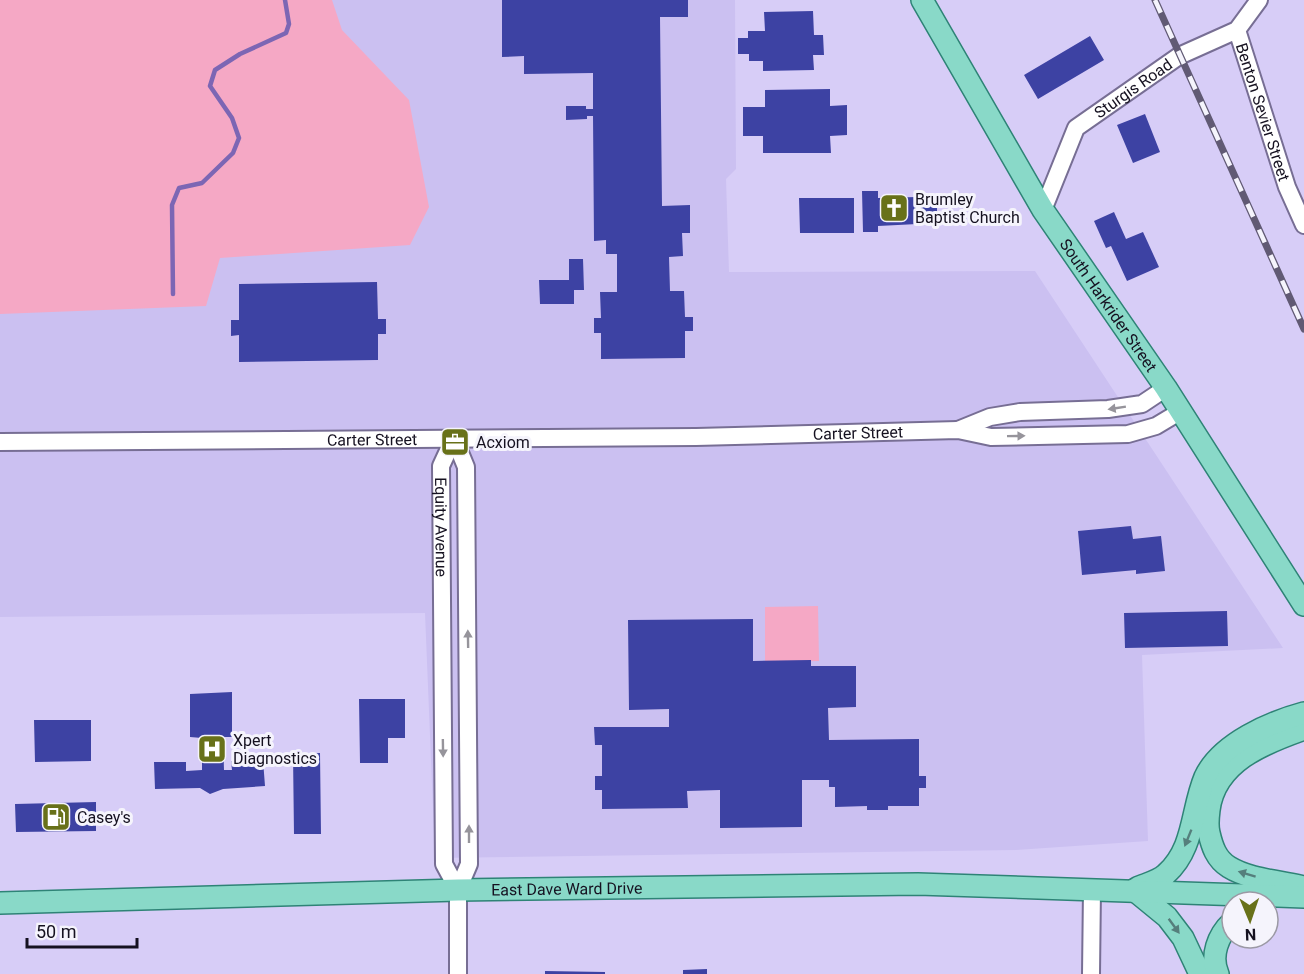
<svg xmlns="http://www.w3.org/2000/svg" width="1304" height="974" font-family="Roboto,sans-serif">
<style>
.built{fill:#cbc0f1}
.green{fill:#f5a8c5}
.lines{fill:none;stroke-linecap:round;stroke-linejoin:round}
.stream{stroke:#7c66b4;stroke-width:4.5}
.building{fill:#3d42a3}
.minor-casing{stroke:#776e94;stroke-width:20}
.major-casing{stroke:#2e8376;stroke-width:24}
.minor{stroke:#fff;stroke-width:16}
.major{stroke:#89d9c8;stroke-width:21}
.rail-casing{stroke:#615a74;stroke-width:7}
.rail{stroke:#f5f4fc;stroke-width:4.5;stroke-dasharray:14;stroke-linecap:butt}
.oneway{fill:#96949b}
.oneway2{fill:#557f7c}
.labels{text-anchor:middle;stroke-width:6;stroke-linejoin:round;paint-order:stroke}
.street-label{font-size:16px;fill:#151120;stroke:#f5f4fc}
.poi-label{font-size:16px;fill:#151120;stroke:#f5f4fc;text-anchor:start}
</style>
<rect width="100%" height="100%" fill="#d7cdf7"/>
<path class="built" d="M0 0H735L736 169 726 179 729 272 1035 271 1283 648 1142 655 1148 841 1016 850 435 858 425 613 0 617Z"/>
<path class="green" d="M0 0H332L342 30 409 100 429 207 410 245 220 258 206 306 0 314Z
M818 606 819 661 765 662V607Z"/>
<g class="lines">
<path class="stream" d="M173 294 172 205 179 188 202 183 233 153 239 138 232 118 210 86 215 70 240 54 286 33 289 24 285 0"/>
</g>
<path class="building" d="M502 0H688V17H660L662 206 690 205V233H682L683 256 669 257 670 291H684L685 317H693V331H685V358L601 359V333H594V318H601L600 292H617V254H606V240L594 241 593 116H587V119L566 120V106H586V109H593V73L524 74V56L502 57Z
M813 11 814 35H823L824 55H813L814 70 763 71V61H749V54H738V38H748V31H765L764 12Z
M1090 36 1104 60 1038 99 1024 75Z
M830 89V106L847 105V135L830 136 831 153H763V136H743V107H765V90Z
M1145 114 1160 152 1133 163 1117 125Z
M862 191H878V198L917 197V201H937V223L878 226V232H863Z
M799 198H854V233H800Z
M1114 212 1126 239 1143 232 1159 267 1127 281 1111 246 1106 248 1094 221Z
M569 259H583L584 290H574V304H540L539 280H569Z
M377 282 378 319H386V334H378V360L239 362V335L231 336V320H239V284Z
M1131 526 1133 539 1161 536 1165 571 1136 574V570L1082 575 1078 531Z
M1227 611 1228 646 1125 648 1124 613Z
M753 619V661L811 660V666H856V707L828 708 829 740 919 739V776H926V788H919V806H888V810H867V806L835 807V787H829V780H802V827L720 828V790L687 791 688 808 602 809V790H595V776H602V745H595L594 727H669V709L629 710 628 620Z
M232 692V737H223L224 770H232L231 761 263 760 265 786 223 789 210 794 200 788 155 789 154 762H186V771L202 770V738L190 737V694Z
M359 699H405V738H388V763H360Z
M34 720H91V761L35 762Z
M320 753 321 834H294L293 754Z
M96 802V831L16 832 15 804Z
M707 969V974H683V970Z
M545 971 605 972V974H545Z"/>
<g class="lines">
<g class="minor-casing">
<g id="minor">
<path id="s1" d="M1237 30 1287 187 1304 225"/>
<path id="s2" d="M1043 210 1076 128 1179 56 1237 30 1259 0"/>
<path d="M958 430 990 417 1020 412 1108 409 1142 404 1166 388"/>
<path d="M454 438 466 467 469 864 458 890V974"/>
<path id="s3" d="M454 438 441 466 444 864 458 890"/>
<path id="s4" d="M0 442 696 437 958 430 991 437 1128 434 1156 426 1181 411"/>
<path d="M1091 974 1092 889"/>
</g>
</g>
<g class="major-casing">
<g id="major">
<path id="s5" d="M922 0 1043 210 1166 388 1304 605"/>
<path d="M1304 729C1264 743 1215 762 1209 810 1208 818 1207 825 1209 833 1212 846 1216 859 1229 867 1250 880 1280 881 1304 887"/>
<path d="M1137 888C1146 884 1159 881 1166 874 1195 848 1191 810 1205 777 1221 743 1271 722 1304 713"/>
<path d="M1134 890 1167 917 1183 938 1200 974"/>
<path id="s6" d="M0 903 458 890 918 884 1304 897"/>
<path d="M1218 974C1210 956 1218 935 1232 922"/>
</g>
</g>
<use href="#minor" class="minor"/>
<use href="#major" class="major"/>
<g class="rail-casing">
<path id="rail" d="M1155 0 1304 329"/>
</g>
<use href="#rail" class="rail"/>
</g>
<defs><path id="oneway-solid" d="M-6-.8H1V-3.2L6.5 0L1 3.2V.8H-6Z" transform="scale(1.5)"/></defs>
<g class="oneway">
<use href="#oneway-solid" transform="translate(1117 408) rotate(171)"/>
<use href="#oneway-solid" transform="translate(1016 436) rotate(-1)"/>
<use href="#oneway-solid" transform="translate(468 639) rotate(-91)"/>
<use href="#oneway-solid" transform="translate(443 748) rotate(89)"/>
<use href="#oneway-solid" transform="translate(469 834) rotate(-90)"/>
</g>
<g class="oneway2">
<use href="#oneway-solid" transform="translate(1188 838) rotate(112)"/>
<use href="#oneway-solid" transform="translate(1247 874) rotate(-163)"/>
<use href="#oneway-solid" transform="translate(1174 926) rotate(54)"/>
</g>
<defs>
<g id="church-square" transform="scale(1.5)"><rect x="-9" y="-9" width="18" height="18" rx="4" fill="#687119" stroke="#f5f4fc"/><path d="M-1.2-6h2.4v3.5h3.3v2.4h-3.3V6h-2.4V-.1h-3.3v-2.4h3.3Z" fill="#fff"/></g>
<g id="office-square" transform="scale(1.5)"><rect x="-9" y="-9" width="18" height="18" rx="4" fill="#687119" stroke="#f5f4fc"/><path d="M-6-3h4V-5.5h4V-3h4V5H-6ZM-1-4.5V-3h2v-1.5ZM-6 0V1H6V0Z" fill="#fff"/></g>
<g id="hospital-square" transform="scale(1.5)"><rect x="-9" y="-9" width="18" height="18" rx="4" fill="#687119" stroke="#f5f4fc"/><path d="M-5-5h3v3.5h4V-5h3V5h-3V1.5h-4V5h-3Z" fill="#fff"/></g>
<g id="fuel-square" transform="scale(1.5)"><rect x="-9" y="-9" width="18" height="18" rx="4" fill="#687119" stroke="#f5f4fc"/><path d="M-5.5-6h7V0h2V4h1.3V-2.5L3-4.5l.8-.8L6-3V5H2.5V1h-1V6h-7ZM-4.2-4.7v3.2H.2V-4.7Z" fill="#fff"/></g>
</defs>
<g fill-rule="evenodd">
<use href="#church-square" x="894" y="208"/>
<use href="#office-square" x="455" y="442"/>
<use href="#hospital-square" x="212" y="749"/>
<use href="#fuel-square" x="56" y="817"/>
</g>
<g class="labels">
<g class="street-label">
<text dy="6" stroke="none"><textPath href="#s2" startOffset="158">Sturgis Road</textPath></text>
<text dy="6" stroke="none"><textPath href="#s1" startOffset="86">Benton Sevier Street</textPath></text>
<text dy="6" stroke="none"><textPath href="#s5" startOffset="358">South Harkrider Street</textPath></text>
<text dy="6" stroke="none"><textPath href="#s4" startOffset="858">Carter Street</textPath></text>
<text dy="6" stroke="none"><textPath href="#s4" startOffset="372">Carter Street</textPath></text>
<text dy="6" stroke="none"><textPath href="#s3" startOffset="92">Equity Avenue</textPath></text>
<text dy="6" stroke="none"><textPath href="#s6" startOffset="567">East Dave Ward Drive</textPath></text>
</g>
<g class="poi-label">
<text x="915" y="205">Brumley<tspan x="915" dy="18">Baptist Church</tspan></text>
<text x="476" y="448">Acxiom</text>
<text x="233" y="746">Xpert<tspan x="233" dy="18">Diagnostics</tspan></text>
<text x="77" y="823">Casey's</text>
</g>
</g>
<g transform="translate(1250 920) rotate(178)"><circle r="28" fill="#f5f4fc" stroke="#9b99a4" stroke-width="1.5"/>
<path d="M0-4.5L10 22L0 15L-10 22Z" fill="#687119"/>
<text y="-9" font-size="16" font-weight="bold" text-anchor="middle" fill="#151120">N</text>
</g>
<path d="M27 938v9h110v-9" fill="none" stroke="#151120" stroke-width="3"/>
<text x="36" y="938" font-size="18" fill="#151120" stroke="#f5f4fc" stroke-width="4.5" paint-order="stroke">50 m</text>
</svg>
